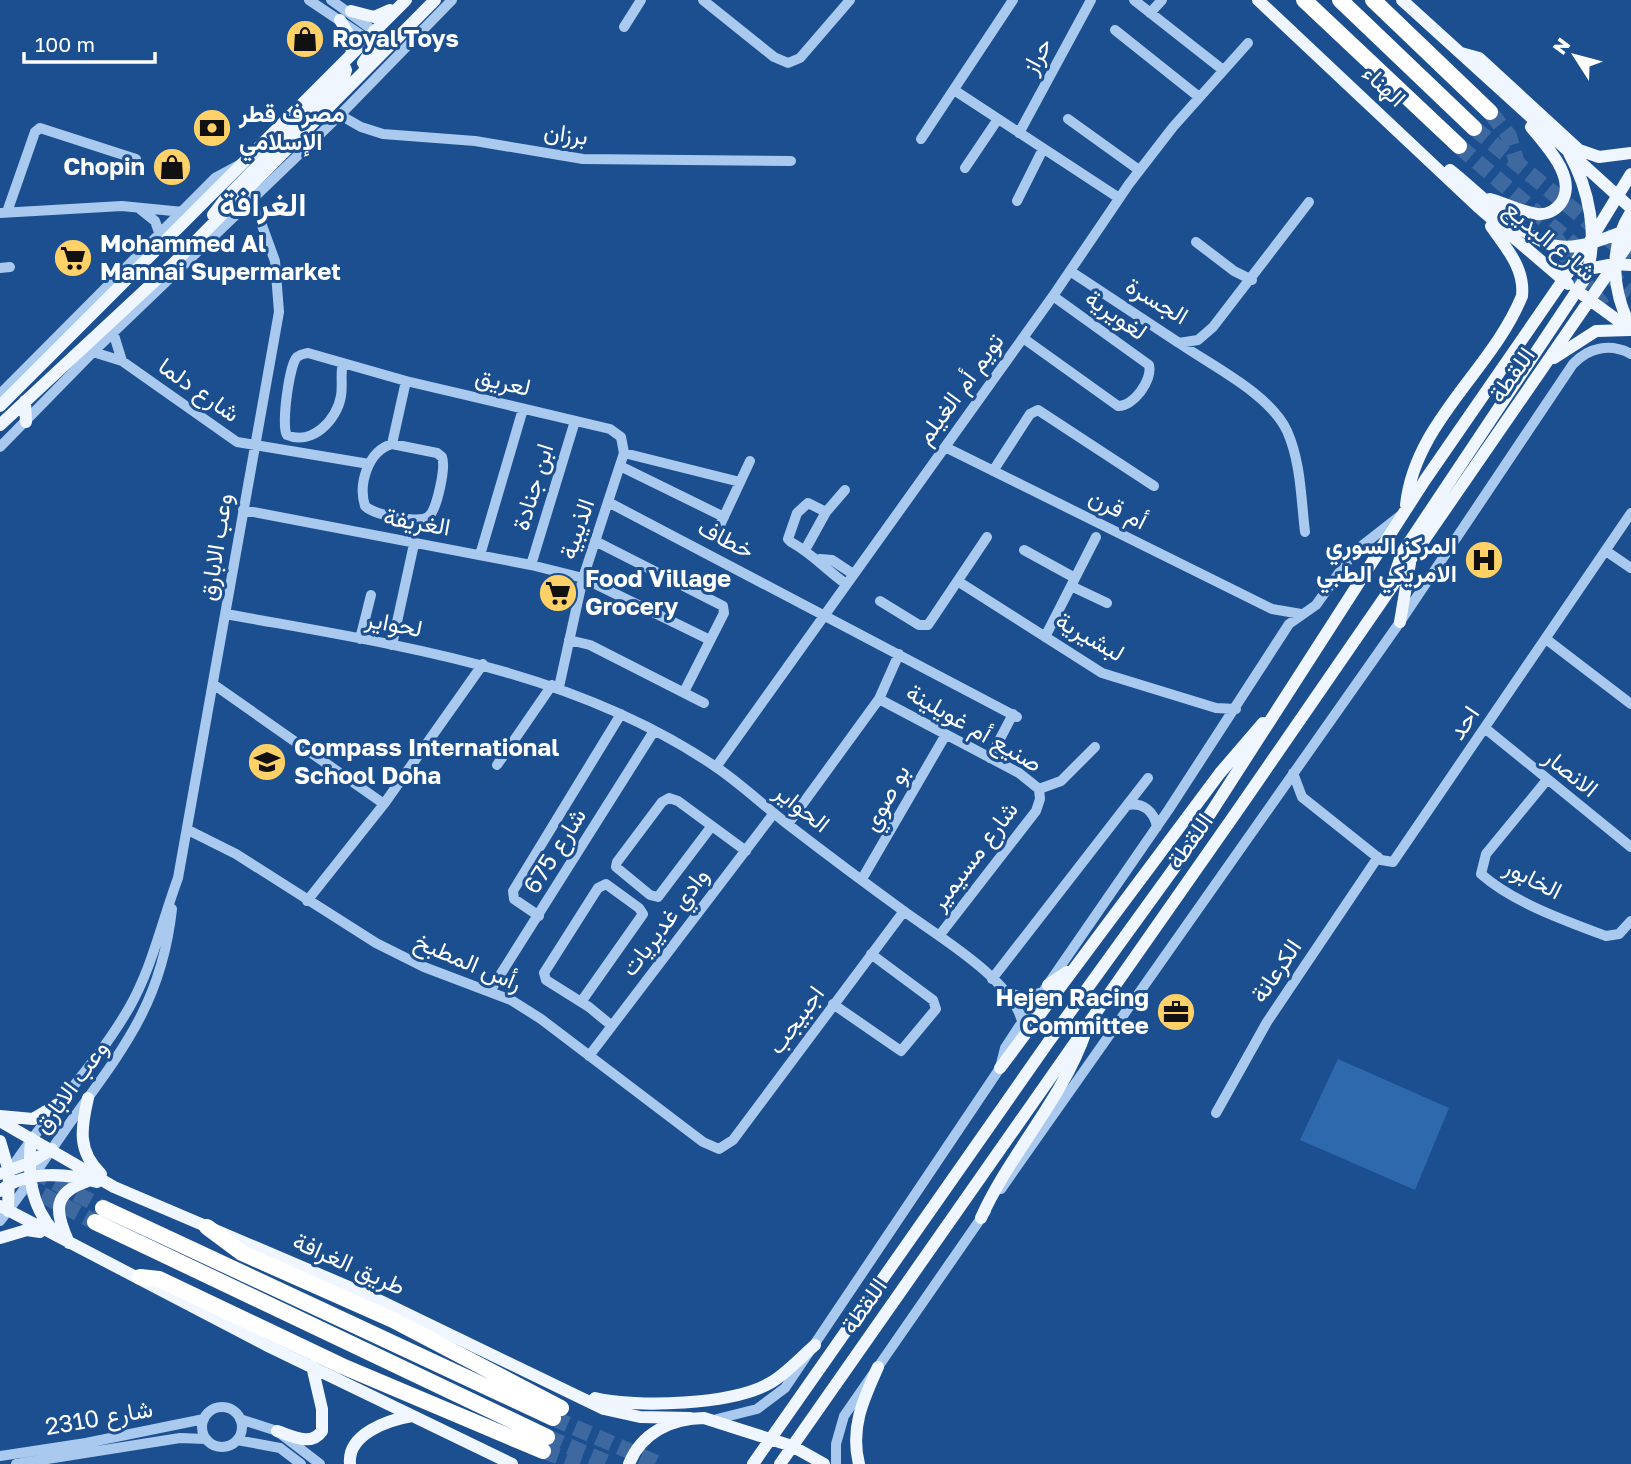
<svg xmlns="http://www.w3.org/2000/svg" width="1631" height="1464" font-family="'Golos Text',Vazirmatn,sans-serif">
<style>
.green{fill:#2e69ad}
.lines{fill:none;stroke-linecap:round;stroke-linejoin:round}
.highway-tunnel{stroke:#3d69a0;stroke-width:16;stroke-dasharray:16 8;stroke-linecap:butt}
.minor{stroke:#a9c9ee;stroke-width:10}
.major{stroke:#f0f6ff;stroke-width:12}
.highway{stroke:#fff;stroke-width:16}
.labels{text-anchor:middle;stroke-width:6;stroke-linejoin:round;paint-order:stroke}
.poi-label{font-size:24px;font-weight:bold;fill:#fff;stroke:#1b4f8f;text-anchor:start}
.street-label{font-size:24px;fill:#fff;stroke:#1b4f8f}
.district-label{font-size:32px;font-weight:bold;fill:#fff;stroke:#1b4f8f}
</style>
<rect width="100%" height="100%" fill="#1b4f8f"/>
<path class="green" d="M1338 1059 1449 1108 1415 1190 1300 1140Z"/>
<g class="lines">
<path class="highway-tunnel" d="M1490 112 1509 136 1518 166
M1474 128 1631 257
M1459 146 1584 254
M1554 235 1573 268 1603 306
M1607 273 1631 293
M34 1171 103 1208
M21 1184 95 1222
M553 1418 659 1464
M547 1437 610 1464
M543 1451 580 1464"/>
<path class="minor" d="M309 0 373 43
M331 0 374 31
M703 0 774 57 788 63 800 58 850 0
M1134 0 1223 70
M1150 13 1162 0
M624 27 641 0
M1115 30 1199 97
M954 90 1119 198
M340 115 361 127 383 134 475 141 583 159 791 161
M1068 119 1139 170
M1019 133 1091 0
M921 139 1013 0
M965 168 998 119
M1017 201 1043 149
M140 209 155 221 160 235
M7 212 35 132 40 128 136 159
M0 213 122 206 183 212
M1196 242 1234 271 1252 280
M0 268 10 267
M1070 271 1179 343 1198 340 1213 327 1309 202
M113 332 122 361
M1023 338 1118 406C1133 407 1153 380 1149 365L1053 296
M1179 343C1212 366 1270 394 1287 431 1301 462 1301 499 1305 532
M93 352 122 361 237 442 369 464
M343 363C340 374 343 385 341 396 337 420 312 446 287 435 281 427 289 365 297 357 301 354 303 354 308 353L406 381 610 429 621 437 624 453 583 578 559 687
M0 394 215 178 241 164
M392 444 437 453 442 457C446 467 437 509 429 516 420 525 374 515 365 506 358 484 368 451 392 444Z
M392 444 406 381
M0 447 93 352 340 115 452 0
M945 447 1272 609 1301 614
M624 453 740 482
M620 466 724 517
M993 471 1030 414 1038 410 1154 486
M608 502 1017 717
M243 510 531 565 583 578 710 640
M826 512 845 490
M714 538 750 461
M595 541 723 606 724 613 684 692
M805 550 826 512 808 503 797 513 788 539 791 542C814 555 825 569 846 584
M1024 550 1075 578
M1606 551 1631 568
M480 555 523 409
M820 559 832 560 853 574
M531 565 575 421
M959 582 1102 673 1216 708 1236 709
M1071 586 1107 603
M880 601 919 625H928L987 537
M226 614C395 645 570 668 716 767 741 784 763 805 786 823 825 853 865 883 905 912 938 936 1014 981 1022 1022
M1045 637 1096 537
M360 639 371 595
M1546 639 1631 704
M569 640 590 645 704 703
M392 645 414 544
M213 684 384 804
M879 699 1019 773 1039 789 1040 799 1036 811 939 936
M1486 729 1631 847
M990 758 1013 714
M497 765 552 685
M716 767 1053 296 1129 184 1173 127 1248 43
M1293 773 1302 797 1381 860 1393 862 1631 513
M1546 781 1486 854 1481 874C1514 903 1566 921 1606 936L1619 934 1631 921
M1039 789 1061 781 1095 747
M1127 805C1143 802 1154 811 1157 827
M788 824 879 699 899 654
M711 827 658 897 650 895 616 867 617 862 662 802 669 798 678 801 746 851
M188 830 236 854 376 943 424 967 511 1000 541 1019 703 1142 719 1149 733 1140 904 911
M862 879 945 736
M307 901 384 804 483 664
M539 916 514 899 513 891 621 714
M992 979 1148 778
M490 991 654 731
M1008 993 1024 997 1043 992
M581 1002 643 914 639 908 606 884 598 888 544 973 546 980 589 1007 612 1026
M833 1004 901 1051 936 1009 933 1000 871 954
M589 1056 774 813
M1216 1113 1267 1022 1378 857
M9 1172C45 1115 95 1067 129 1008 152 968 162 921 178 878L279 312 275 261 252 198
M1001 1189 1400 622 1573 364C1589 347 1611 343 1631 354
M0 1221C26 1189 48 1154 72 1120 124 1048 162 1001 172 909
M202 1427a20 20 0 1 1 40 0a20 20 0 1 1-40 0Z
M240 1419 277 1431 320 1464
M717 1419 757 1409 785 1388 1000 1068 1005 1048 1022 1022 1169 809 1289 624 1316 605 1354 552 1400 516
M237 1440 280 1448 301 1464
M0 1456 86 1443 204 1419
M16 1464 180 1438 206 1439
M836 1464V1444L844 1416 986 1211"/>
<path class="major" d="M1258 0 1478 207 1568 284
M1402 0 1631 208
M351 11 374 17 390 10
M340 20 349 35 352 53
M1461 53 1479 58 1579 150 1599 157 1631 153
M363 63 376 44 374 31
M1450 170C1477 191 1525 241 1557 246 1580 250 1610 237 1631 228
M1490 199C1505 203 1522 212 1537 214 1546 215 1555 211 1561 203 1578 178 1546 146 1531 127
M213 215 226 198 344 77 346 70 343 63
M1583 270 1614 264 1631 265
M1583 295 1631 330
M1631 328C1612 291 1608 248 1631 212
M1554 358 1596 331 1630 330
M25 401 26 422
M0 406 406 0
M0 425 171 266 435 0
M1406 505C1415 422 1492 370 1522 296 1525 268 1506 248 1491 226
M1395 574 1402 553 1586 277C1599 236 1589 189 1569 153
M1400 622 1410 563
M1048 985 1067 972
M1000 1068 1220 773 1263 723
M88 1098C81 1128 77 1151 101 1174
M0 1116 33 1119 60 1103
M0 1121 114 1187 370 1296 604 1409 640 1417 690 1418
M31 1138C28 1174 29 1204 55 1233
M0 1141 9 1172 8 1211
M0 1174 29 1163 52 1149
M0 1191C25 1170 67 1173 97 1182
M0 1206 266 1345 512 1464
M981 1218C1010 1153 1063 1099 1086 1031
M0 1238 27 1230 40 1232
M69 1243C55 1212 51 1193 88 1181
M595 1398C637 1408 732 1405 770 1383 786 1374 801 1357 815 1345
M277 1431C292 1436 311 1447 322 1431V1409L312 1366
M350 1464C347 1434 388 1420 412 1416
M629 1464C641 1433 672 1418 704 1418L792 1446 824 1464
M753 1464 1047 1044 1183 856 1425 480 1590 241 1631 174
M780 1464 1240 807 1631 240
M859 1464C850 1428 863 1400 878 1367"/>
<path class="highway" d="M1304 0 1459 146
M1340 0 1474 128
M1373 0 1490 112
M103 1208 553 1418
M95 1222 547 1437
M207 1227 242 1253 393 1320 561 1408
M140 1277 159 1279 342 1366 543 1451"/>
</g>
<defs>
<g id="shop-disc" transform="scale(2.0125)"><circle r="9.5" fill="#ffd166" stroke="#1b4f8f"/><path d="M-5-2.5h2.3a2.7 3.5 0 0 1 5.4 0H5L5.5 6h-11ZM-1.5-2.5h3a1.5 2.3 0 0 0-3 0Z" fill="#111"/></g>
<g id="bank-disc" transform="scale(2.0125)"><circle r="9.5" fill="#ffd166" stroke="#1b4f8f"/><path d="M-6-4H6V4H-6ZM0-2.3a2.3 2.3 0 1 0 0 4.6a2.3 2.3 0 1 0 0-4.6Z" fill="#111"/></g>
<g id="supermarket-disc" transform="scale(2.0125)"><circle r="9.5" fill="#ffd166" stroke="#1b4f8f"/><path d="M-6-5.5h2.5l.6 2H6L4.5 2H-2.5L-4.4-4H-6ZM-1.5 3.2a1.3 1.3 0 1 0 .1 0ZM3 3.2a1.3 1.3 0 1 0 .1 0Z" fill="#111"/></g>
<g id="hospital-disc" transform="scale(2.0125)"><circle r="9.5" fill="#ffd166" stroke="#1b4f8f"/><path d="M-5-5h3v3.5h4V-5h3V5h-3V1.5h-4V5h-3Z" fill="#111"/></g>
<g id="school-disc" transform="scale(2.0125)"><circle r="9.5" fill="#ffd166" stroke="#1b4f8f"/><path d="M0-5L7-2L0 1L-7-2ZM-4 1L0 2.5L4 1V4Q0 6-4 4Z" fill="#111"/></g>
<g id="office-disc" transform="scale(2.0125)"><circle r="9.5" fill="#ffd166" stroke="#1b4f8f"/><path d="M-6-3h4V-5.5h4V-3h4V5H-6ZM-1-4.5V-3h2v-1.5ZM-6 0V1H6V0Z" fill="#111"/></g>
</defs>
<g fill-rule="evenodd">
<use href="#shop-disc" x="305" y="39"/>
<use href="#bank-disc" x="212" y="128"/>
<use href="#shop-disc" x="172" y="167"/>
<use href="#supermarket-disc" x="73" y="258"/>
<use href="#hospital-disc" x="1484" y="560"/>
<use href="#supermarket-disc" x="558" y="593"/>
<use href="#school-disc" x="267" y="762"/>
<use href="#office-disc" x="1176" y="1012"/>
</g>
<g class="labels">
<g class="poi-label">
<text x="332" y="47">Royal Toys</text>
<text x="239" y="122">مصرف قطر<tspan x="239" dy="28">الإسلامي</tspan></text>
<text x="145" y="175" text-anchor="end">Chopin</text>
<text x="100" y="252">Mohammed Al<tspan x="100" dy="28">Mannai Supermarket</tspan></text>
<text x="1457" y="554" text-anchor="end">المركز السوري<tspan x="1457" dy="28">الامريكي الطبي</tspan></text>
<text x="585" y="587">Food Village<tspan x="585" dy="28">Grocery</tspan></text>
<text x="294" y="756">Compass International<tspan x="294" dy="28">School Doha</tspan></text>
<text x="1149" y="1006" text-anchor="end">Hejen Racing<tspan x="1149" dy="28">Committee</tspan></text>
</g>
<g class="street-label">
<text transform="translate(1037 56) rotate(-62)" y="8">حراز</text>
<text transform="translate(1384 86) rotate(43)" y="8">الهناء</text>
<text transform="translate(566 134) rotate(8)" y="8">برزان</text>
<text transform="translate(1550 241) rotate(40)" y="8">شارع البديع</text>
<text transform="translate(1157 301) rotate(31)" y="8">الجسرة</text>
<text transform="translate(1116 315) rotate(35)" y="8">لغويرية</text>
<text transform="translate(1512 375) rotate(-55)" y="8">اللقطة</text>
<text transform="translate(503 382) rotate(13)" y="8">لعريق</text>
<text transform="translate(960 389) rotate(-54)" y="8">تويم أم الغيلم</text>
<text transform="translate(199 390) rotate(35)" y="8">شارع دلما</text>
<text transform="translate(533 487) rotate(-73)" y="8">ابن جنادة</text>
<text transform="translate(1118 509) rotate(27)" y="8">أم قرن</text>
<text transform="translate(417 522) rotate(10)" y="8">الغريفة</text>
<text transform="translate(577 529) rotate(-71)" y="8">الذيبية</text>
<text transform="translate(726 539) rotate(27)" y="8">خطاف</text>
<text transform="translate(216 547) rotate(-81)" y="8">وعب الابارق</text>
<text transform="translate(394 624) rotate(11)" y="8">لحواير</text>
<text transform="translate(1090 637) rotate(30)" y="8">لبشيرية</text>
<text transform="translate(1464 723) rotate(-56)" y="8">احد</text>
<text transform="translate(974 728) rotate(30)" y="8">صنيع أم غويلينة</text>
<text transform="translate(1571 773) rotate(39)" y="8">الانصار</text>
<text transform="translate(886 798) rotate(-61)" y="8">بو صوي</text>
<text transform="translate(802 808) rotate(38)" y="8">الحواير</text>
<text transform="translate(1190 841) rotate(-55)" y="8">اللقطة</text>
<text transform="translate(555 851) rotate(-58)" y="8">شارع 675</text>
<text transform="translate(974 856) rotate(-53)" y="8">شارع مسيمير</text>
<text transform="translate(1533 879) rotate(27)" y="8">الخابور</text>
<text transform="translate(665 922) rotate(-53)" y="8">وادي غديريات</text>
<text transform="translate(468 962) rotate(23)" y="8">رأس المطبخ</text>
<text transform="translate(1276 971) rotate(-56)" y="8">الكرعانة</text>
<text transform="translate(796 1020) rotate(-54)" y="8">اجبيجب</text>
<text transform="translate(71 1087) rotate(-54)" y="8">وعب الابارق</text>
<text transform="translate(349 1264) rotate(24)" y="8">طريق الغرافة</text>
<text transform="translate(864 1306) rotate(-55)" y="8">اللقطة</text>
<text transform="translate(99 1418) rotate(-10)" y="8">شارع 2310</text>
</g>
<g class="district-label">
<text x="263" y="216">الغرافة</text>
</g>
</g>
<g transform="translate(1575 56) rotate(306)" stroke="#1b4f8f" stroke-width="5" paint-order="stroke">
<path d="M0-5L12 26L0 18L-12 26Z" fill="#ffffff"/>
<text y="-10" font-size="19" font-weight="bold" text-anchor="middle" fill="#ffffff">N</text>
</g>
<path d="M24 52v10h131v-10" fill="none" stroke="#ffffff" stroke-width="3.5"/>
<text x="35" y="52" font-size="21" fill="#ffffff" stroke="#1b4f8f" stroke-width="5" paint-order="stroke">100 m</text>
</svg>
